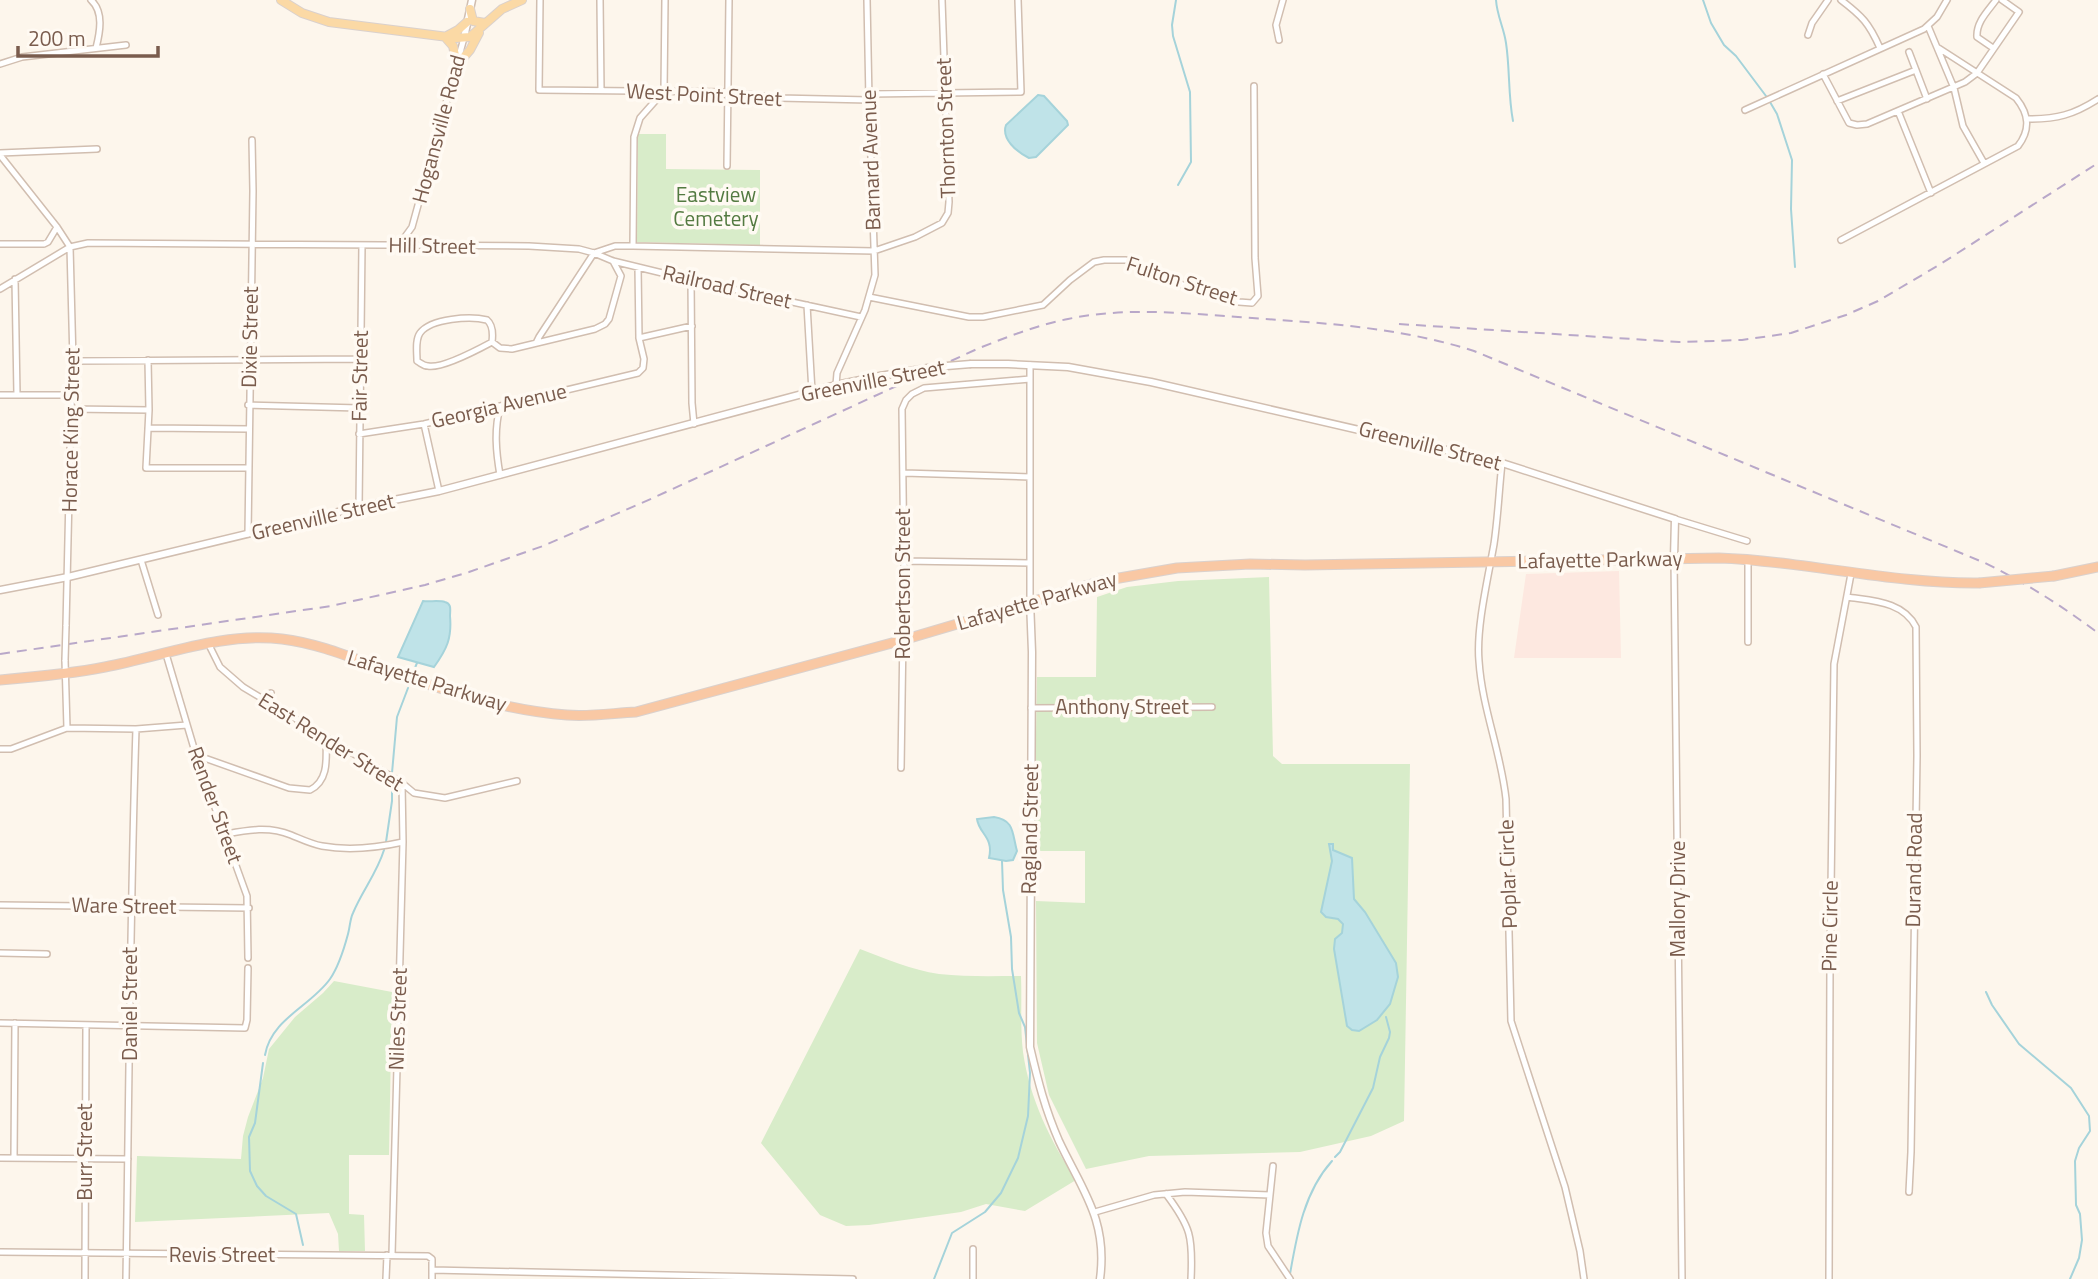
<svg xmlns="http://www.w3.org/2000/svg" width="2098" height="1279" font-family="'Titillium Web',sans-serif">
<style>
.commercial{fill:#fde8e0}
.green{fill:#d8ecc9}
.water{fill:#bfe3e8;stroke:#a5d3da;stroke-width:2}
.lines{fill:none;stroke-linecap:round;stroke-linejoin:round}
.stream{stroke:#a5d3da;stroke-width:2}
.minor-casing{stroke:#d1beb0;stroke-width:8}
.tertiary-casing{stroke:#d1beb0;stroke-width:9}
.primary-casing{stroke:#dad1cd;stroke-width:10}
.trunk-casing{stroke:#dad1cd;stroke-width:11}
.minor{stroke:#fff;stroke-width:5}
.tertiary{stroke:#fff;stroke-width:6}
.primary{stroke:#fbd9a5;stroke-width:8}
.trunk{stroke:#f9c8a4;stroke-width:9}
.rail{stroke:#b9a8c9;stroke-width:2;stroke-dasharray:10 7;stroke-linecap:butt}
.minor-bridge-casing{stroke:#d1beb0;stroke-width:8;stroke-linecap:butt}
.tertiary-bridge-casing{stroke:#d1beb0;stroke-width:9;stroke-linecap:butt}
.trunk-bridge-casing{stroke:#dad1cd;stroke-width:11;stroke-linecap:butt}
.minor-bridge{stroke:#fff;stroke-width:5}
.tertiary-bridge{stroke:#fff;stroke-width:6}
.trunk-bridge{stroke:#f9c8a4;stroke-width:9}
.labels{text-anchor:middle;stroke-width:7;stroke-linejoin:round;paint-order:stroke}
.street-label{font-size:21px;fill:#7a5c4d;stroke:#fffaf3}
.park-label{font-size:21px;fill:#537a41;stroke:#fffaf3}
</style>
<rect width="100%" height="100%" fill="#fdf6ec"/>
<path class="commercial" d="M1619 571 1621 658H1514L1526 574Z"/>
<path class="green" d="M638 134H666V169L760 170V245L637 242Z
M1269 577 1273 756 1282 764H1410L1404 1121 1371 1136 1300 1152 1149 1156 1086 1169 1049 1095 1037 1043 1036 901 1085 903V851H1034L1037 677H1096L1097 597 1127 587 1178 581Z
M860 949C886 959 912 970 939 974 966 977 994 976 1021 976 1022 1001 1020 1027 1023 1052 1030 1100 1050 1140 1076 1180L1025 1211 986 1204 961 1212 869 1225 846 1226 820 1215 761 1143Z
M334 981 392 992 389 1155H349V1214L364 1215 365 1251H339L338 1234 329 1213 135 1222 137 1156 241 1159 243 1136 248 1117 263 1078 269 1049 295 1017 323 993Z"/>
<path class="water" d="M1038 95 1044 96 1067 121 1068 125 1036 157 1029 158C1017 152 1001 139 1006 125Z
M423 601C429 602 439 600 445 602 452 604 450 610 450 616 452 638 447 649 434 667L398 657Z
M994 817C1015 820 1012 834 1017 851L1013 860 1006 861 989 858C994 837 979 834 977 819Z
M1329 844H1333V850L1352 858 1354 899 1365 912 1396 963 1398 977 1390 1004 1377 1020 1359 1031 1352 1030 1347 1026 1334 949 1335 939 1342 933 1343 924 1338 919 1326 917 1321 912 1332 861Z"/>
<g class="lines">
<path class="stream" d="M1176 0 1172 25 1173 36 1190 92 1191 162 1178 185
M1496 0C1497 16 1504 28 1506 43 1510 69 1508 95 1513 121
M1703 0 1711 23 1724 45 1736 56 1766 96
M1770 102 1777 114 1792 160 1791 209 1795 267
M414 670 417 663
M392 773 397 717 408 688
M386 842 392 801V781
M1986 992 1992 1005 2019 1044 2071 1088 2089 1116 2090 1131 2079 1148 2075 1161 2076 1205 2080 1214 2082 1240 2079 1258 2070 1279
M265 1055C271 1019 311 1006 330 979 339 966 344 949 348 934 350 927 350 919 353 913 362 891 377 873 384 850
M263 1063 255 1123 249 1137 250 1171 257 1186 266 1196 296 1214 303 1245
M1335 1157 1340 1152 1373 1088 1380 1057 1389 1038 1390 1032 1386 1017
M1290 1274C1297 1234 1304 1192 1332 1161
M934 1279 952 1233 985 1212 1001 1193 1018 1158 1028 1116 1030 1073 1025 1027 1019 1013 1012 969 1011 937 1003 890 1002 861"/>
<g class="minor-casing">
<path id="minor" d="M91 0C104 12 100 32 96 48
M540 0 539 90 729 92 779 98 869 100
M600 0 601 90
M1841 0C1862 16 1869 23 1880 48
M1928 26 1954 88 1963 126 1984 163
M1808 35 1812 23 1828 0
M1279 40 1276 25 1283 0
M1993 48 1977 37C1976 22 1988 11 1996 0
M1909 52 1927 99
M0 64 22 57 126 45
M1823 74 1849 123 1857 125 1867 124 1965 82 1977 73 2019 12 2002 0
M869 94 1021 92 1018 0
M1837 101 1916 70
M1745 110 1924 29 1937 17 1947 0
M1898 111 1931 193
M2028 119C2057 119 2073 115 2098 99
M0 153 97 149
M0 155 57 227 70 247 73 361 71 409 66 626
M727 166 729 0
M1841 240 2018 146C2031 129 2029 114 2016 98L1937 47
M0 244H44L48 242 57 227
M399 245 412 227 464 38
M633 246 634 137 640 118 664 91 665 0
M594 253 615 246H633L874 251 915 237 942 223 948 213 949 202 942 0
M15 279 17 395
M691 280 692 403 694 424
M0 289 70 247 88 243 529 246 579 249 594 253 613 261 691 280 861 317
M869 297 969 317H983L1043 305 1070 280 1094 262 1104 260H1126L1183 285 1239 302 1252 303 1258 296 1255 258 1254 86
M807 305 812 392
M639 338 692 326
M492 342C479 349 442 369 428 366 423 366 421 363 417 361 417 352 415 340 420 333 431 318 471 316 487 320 493 325 493 334 492 342L500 348 512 349 595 329 605 324 609 319 621 276 613 261
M536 343 539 337 594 253
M148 360 149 410 146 468H249
M73 361 360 359
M836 385 837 373 865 310 875 275 869 100 867 0
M0 395H71
M248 405 359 408
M71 409 149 410
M424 424 439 491
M148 428 249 429
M359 434 424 424 638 373 643 368 644 359 639 338 638 267
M1502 463C1499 490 1498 517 1494 544 1488 578 1476 628 1479 661 1482 708 1501 752 1506 799L1511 1021 1565 1187 1580 1251 1584 1279
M904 473 1030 477
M500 475C496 452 494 430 500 407
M359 507 362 245
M1675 519 1747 541
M248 534 253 191 252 140
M1674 558 1682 1279
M141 560 158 615
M1748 560V642
M904 561 1030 563
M1847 597C1872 601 1903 601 1916 627L1917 756 1911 1152 1909 1192
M1030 601V365
M208 643 220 667 243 687 402 783 414 793 445 798 517 781
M166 654 196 755 247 896 248 958
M65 660 67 728
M268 703 271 693
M1031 708 1212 707
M0 749H11L67 728 136 729 187 725
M196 755 289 788 310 790C330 780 326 756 326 737
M901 768 904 566 902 409 906 400 912 394 924 388 1030 379
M226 834C248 830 269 826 291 835 301 839 311 844 322 846 349 851 376 848 403 842
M0 905 249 908
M0 953 47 954
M0 1023 245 1028 247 1020 248 968
M0 1158 128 1159
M14 1158 15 1023
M1273 1166 1266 1233 1268 1246 1290 1279
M1166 1194C1191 1227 1193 1237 1191 1279
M1095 1212 1154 1195 1185 1192 1270 1195
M973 1249V1279
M0 1252 428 1256 432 1259V1279
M392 1255 403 842 402 783
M432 1270 853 1279
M85 1279 86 1025
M126 1279C129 1096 130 912 136 729
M386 1279 387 1255
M1829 1279 1830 964 1834 664 1851 574"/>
</g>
<g class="tertiary-casing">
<path id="tertiary" d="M464 38 472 0
M971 364H1008L1068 367 1151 382 1502 463 1675 519 1674 558
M0 590 68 577 359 507 439 491 836 385 880 376
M1030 601 1032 652 1030 1047C1038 1081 1045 1109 1059 1141 1082 1190 1108 1220 1100 1279"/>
</g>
<g class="primary-casing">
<path id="primary" d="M281 0 302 13 329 22 456 38 470 37 502 9 522 0
M470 9 473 21 485 23
M445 37 453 46 457 65
M445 37 458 30 467 22
M457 65 470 50 479 33"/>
</g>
<g class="trunk-casing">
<path id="trunk" d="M2054 576 2098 567
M0 680C35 677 70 674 105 667 164 656 221 632 282 639 324 644 363 663 403 676 456 694 511 711 567 715 590 717 614 713 636 712L903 640 1102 581 1177 568 1250 564 1305 565 1719 558C1806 561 1891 584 1979 583"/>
</g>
<use href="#minor" class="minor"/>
<use href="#tertiary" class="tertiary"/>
<use href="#primary" class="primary"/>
<use href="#trunk" class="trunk"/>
<path class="rail" d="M1399 324 1679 342 1742 340 1791 333 1846 315 1878 301 1939 265 2098 163
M0 654 331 606 425 585 469 572 543 546 653 498 977 349C1007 337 1037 325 1068 319 1124 307 1182 313 1238 317 1319 323 1396 326 1474 351L1985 563C2026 583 2062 606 2098 633"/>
<g class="minor-bridge-casing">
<path id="minor-bridge" d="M65 660 66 626"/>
</g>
<g class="tertiary-bridge-casing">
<path id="tertiary-bridge" d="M880 376 934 367 971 364"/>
</g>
<g class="trunk-bridge-casing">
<path id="trunk-bridge" d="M1979 583 2054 576"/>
</g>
<use href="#minor-bridge" class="minor-bridge"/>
<use href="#tertiary-bridge" class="tertiary-bridge"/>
<use href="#trunk-bridge" class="trunk-bridge"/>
</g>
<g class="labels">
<g class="street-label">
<text transform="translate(704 95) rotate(3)" y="7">West Point Street</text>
<text transform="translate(946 128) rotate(-92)" y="7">Thornton Street</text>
<text transform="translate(439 129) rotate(-75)" y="7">Hogansville Road</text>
<text transform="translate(871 160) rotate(-92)" y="7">Barnard Avenue</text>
<text transform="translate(432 246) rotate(1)" y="7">Hill Street</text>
<text transform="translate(1182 281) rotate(18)" y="7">Fulton Street</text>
<text transform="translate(727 287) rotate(13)" y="7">Railroad Street</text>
<text transform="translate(250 337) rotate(-89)" y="7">Dixie Street</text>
<text transform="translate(360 376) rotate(-89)" y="7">Fair Street</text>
<text transform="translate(873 381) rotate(-11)" y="7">Greenville Street</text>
<text transform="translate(499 406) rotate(-13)" y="7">Georgia Avenue</text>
<text transform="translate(71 430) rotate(-89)" y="7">Horace King Street</text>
<text transform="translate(1430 446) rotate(14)" y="7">Greenville Street</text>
<text transform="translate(323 517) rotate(-13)" y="7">Greenville Street</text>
<text transform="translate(1600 560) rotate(-1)" y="7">Lafayette Parkway</text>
<text transform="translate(903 584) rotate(-90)" y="7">Robertson Street</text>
<text transform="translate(1037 601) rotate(-16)" y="7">Lafayette Parkway</text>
<text transform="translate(427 681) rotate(17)" y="7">Lafayette Parkway</text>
<text x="1122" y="714">Anthony Street</text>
<text transform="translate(331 742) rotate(32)" y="7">East Render Street</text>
<text transform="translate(215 805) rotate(70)" y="7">Render Street</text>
<text transform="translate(1030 829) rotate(-89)" y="7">Ragland Street</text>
<text transform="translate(1914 870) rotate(-89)" y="7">Durand Road</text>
<text transform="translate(1508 874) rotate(-92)" y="7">Poplar Circle</text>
<text transform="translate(1678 899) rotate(-90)" y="7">Mallory Drive</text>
<text transform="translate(124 906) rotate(1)" y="7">Ware Street</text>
<text transform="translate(1830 926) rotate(-89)" y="7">Pine Circle</text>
<text transform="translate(130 1004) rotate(-90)" y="7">Daniel Street</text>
<text transform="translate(398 1019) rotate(-88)" y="7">Niles Street</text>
<text transform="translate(85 1152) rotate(-90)" y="7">Burr Street</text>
<text x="222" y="1262">Revis Street</text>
</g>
<g class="park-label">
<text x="716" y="202">Eastview<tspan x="716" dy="24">Cemetery</tspan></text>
</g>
</g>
<path d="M18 46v10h140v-10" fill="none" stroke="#7a5c4d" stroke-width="3.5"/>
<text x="28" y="46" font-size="21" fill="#7a5c4d" stroke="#fffaf3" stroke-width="5" paint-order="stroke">200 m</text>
</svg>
